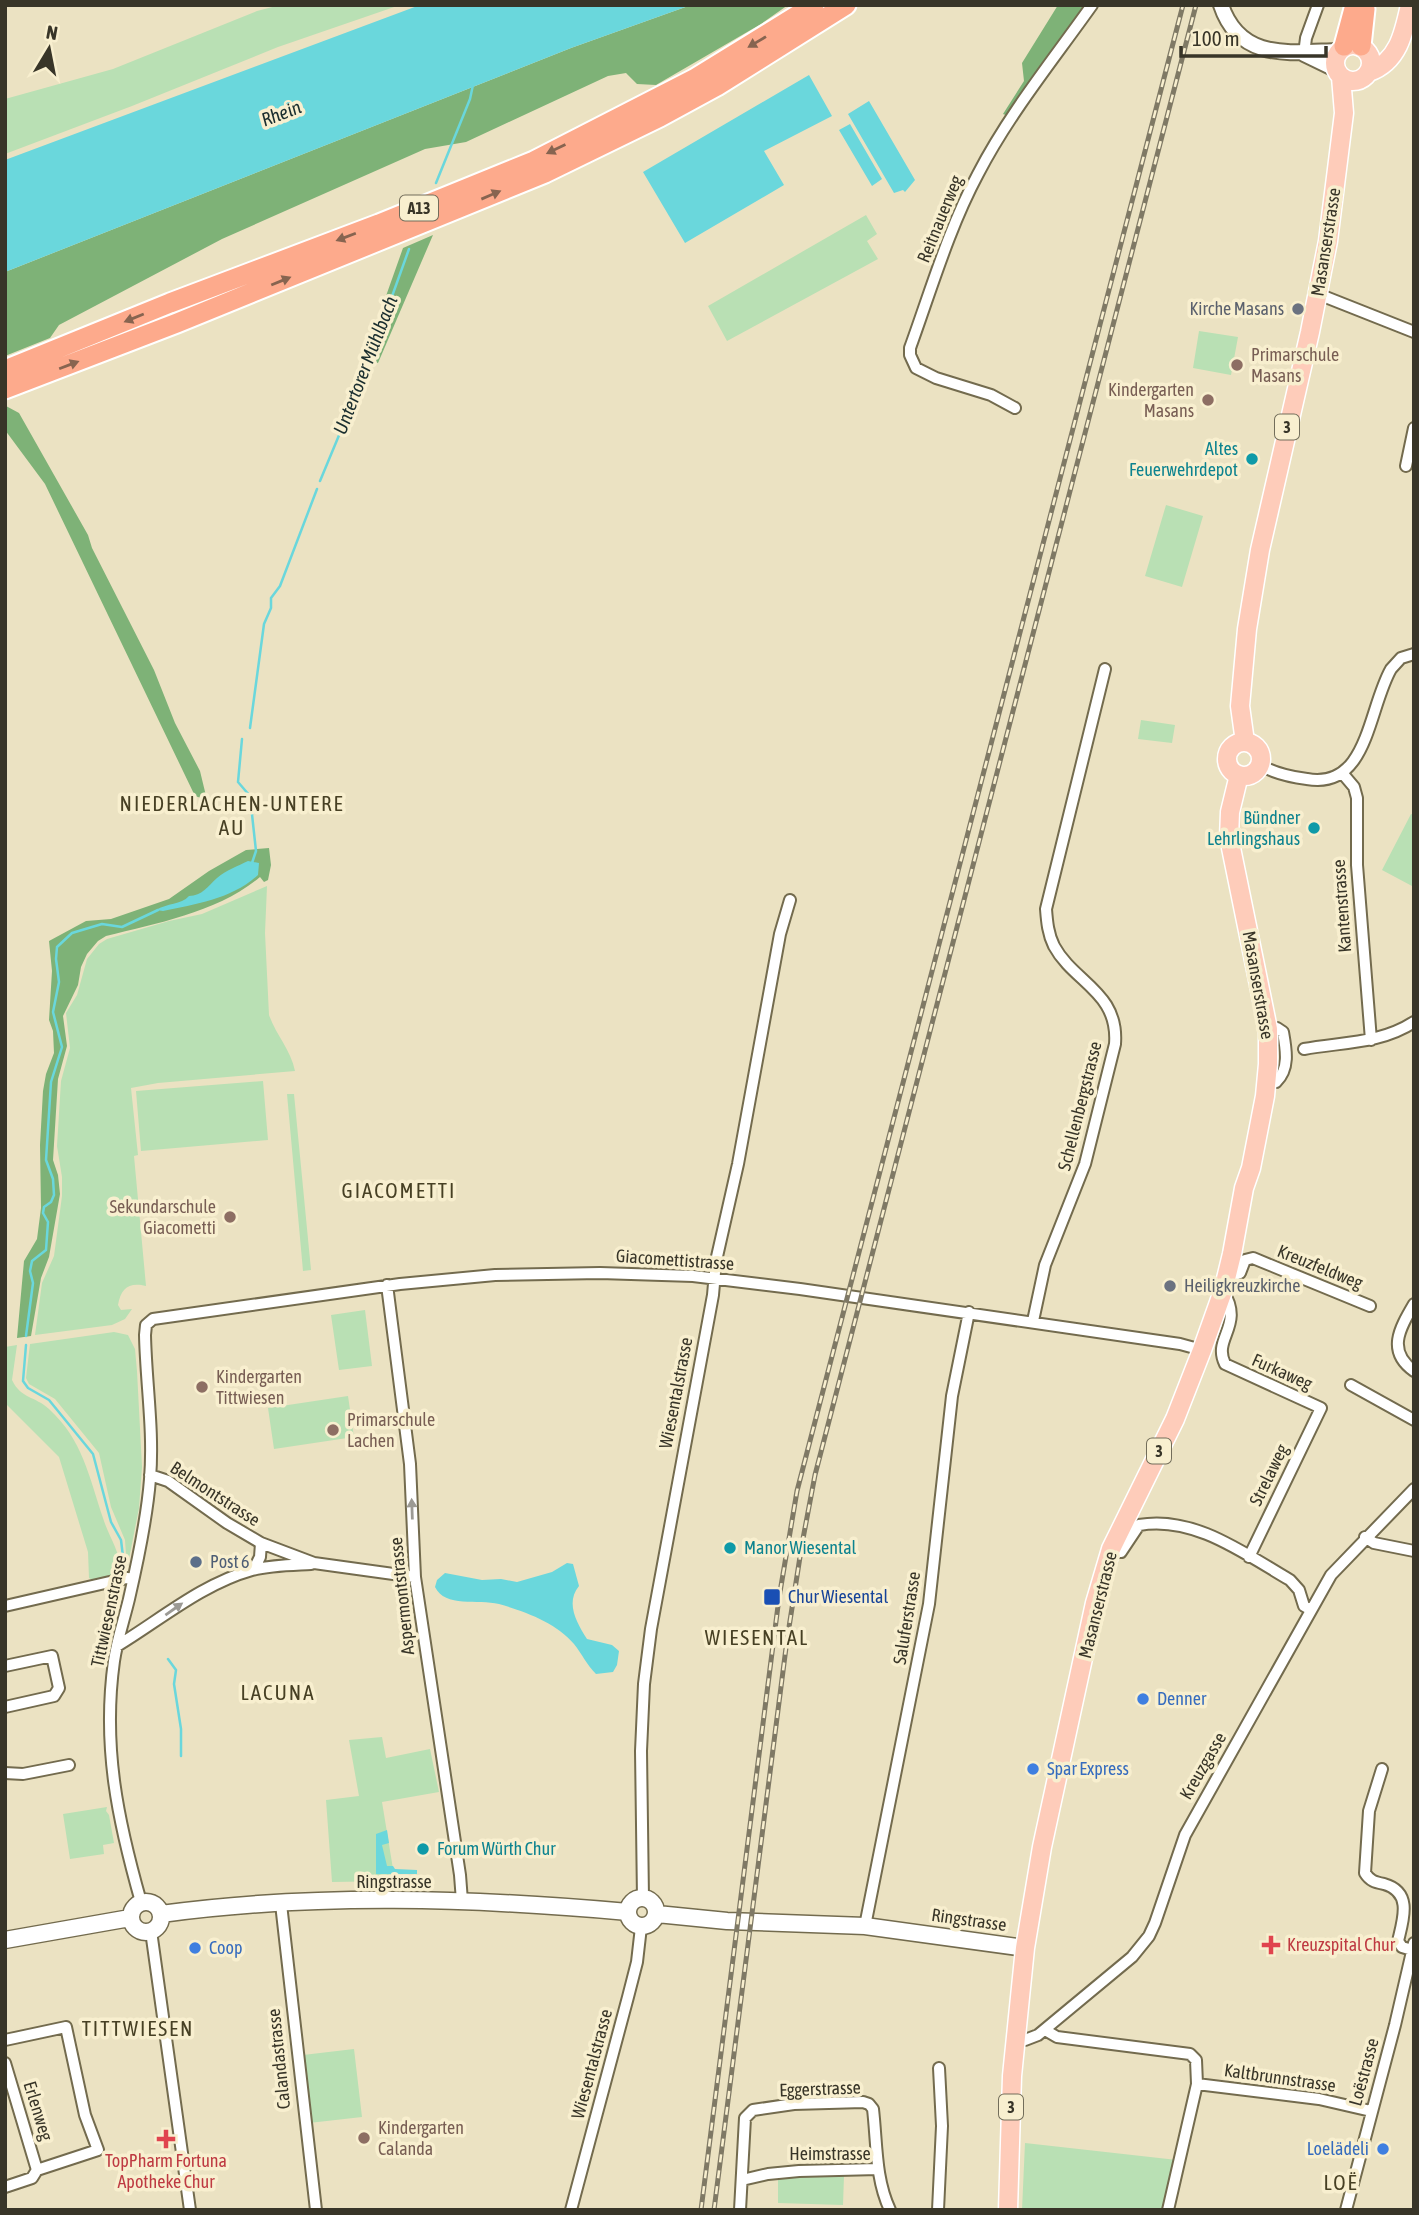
<svg xmlns="http://www.w3.org/2000/svg" width="1419" height="2215" font-family="'Asap Condensed',sans-serif">
<style>
.green{fill:#b9e0b4}
.forest{fill:#7eb277}
.water{fill:#6ad7dc}
.lines{fill:none;stroke-linecap:round;stroke-linejoin:round}
.stream{stroke:#6ad7dc;stroke-width:2.5}
.minor-casing{stroke:#736b4e;stroke-width:14}
.tertiary-casing{stroke:#736b4e;stroke-width:18}
.secondary-casing{stroke:#736b4e;stroke-width:19}
.primary-casing{stroke:#fff;stroke-width:21}
.motorway-casing{stroke:#fff;stroke-width:23}
.minor{stroke:#fff;stroke-width:10}
.tertiary{stroke:#fff;stroke-width:14}
.secondary{stroke:#fff;stroke-width:16}
.primary{stroke:#feccba;stroke-width:18}
.motorway{stroke:#fdaa8c;stroke-width:19}
.rail-casing{stroke:#7f7965;stroke-width:5}
.rail{stroke:#f8efcf;stroke-width:2.5;stroke-dasharray:8;stroke-linecap:butt}
.oneway{fill:#876450}
.oneway2{fill:#9c9a94}
.worship-dot{fill:#6b7280;stroke:#f8efcf;stroke-width:2.5}
.education-dot{fill:#8d6e63;stroke:#f8efcf;stroke-width:2.5}
.culture-dot{fill:#0f9aa8;stroke:#f8efcf;stroke-width:2.5}
.service-dot{fill:#5c6f8a;stroke:#f8efcf;stroke-width:2.5}
.transit-dot{fill:#1a4fb4;stroke:#f8efcf;stroke-width:2.5}
.shop-dot{fill:#3f7fe0;stroke:#f8efcf;stroke-width:2.5}
.health-dot{fill:#e0444e;stroke:#f8efcf;stroke-width:2.5}
.labels{text-anchor:middle;stroke-width:7;stroke-linejoin:round;paint-order:stroke}
.shield{fill:#f8efcf;stroke:#726d5a;stroke-width:2}
.shield-label{font-size:16px;font-weight:bold;fill:#383528}
.street-label{font-size:18px;fill:#383528;stroke:#f8efcf}
.worship-label{font-size:18px;fill:#5b616d;stroke:#f8efcf;text-anchor:end}
.education-label{font-size:18px;fill:#785e54;stroke:#f8efcf;text-anchor:start}
.culture-label{font-size:18px;fill:#0d838f;stroke:#f8efcf;text-anchor:end}
.service-label{font-size:18px;fill:#4e5e75;stroke:#f8efcf;text-anchor:start}
.transit-label{font-size:18px;fill:#164399;stroke:#f8efcf;text-anchor:start}
.shop-label{font-size:18px;fill:#366cbe;stroke:#f8efcf;text-anchor:start}
.health-label{font-size:18px;fill:#be3a42;stroke:#f8efcf;text-anchor:start}
.water-label{font-size:19px;font-style:italic;fill:#1a2e2f;stroke:#f8efcf}
.quarter-label{font-size:21px;letter-spacing:2px;fill:#474024;stroke:#f8efcf}
</style>
<rect width="100%" height="100%" fill="#ebe2c2"/>
<path class="green" d="M280 5H400L278 47 132 106 5 154V99L113 69 257 11Z
M866 215 877 234 867 241 878 259 727 341 708 306Z
M1199 331 1238 337 1231 375 1193 368Z
M1166 505 1203 516 1182 587 1145 576Z
M1141 720 1175 725 1172 743 1138 739Z
M1411 814 1414 815 1412 886 1382 870Z
M267 886 265 933 269 1015C276 1035 291 1050 295 1071L158 1083 131 1088 138 1155 134 1156 146 1286C129 1282 121 1288 118 1305L121 1310 132 1309 125 1319 112 1325 35 1335 42 1283 54 1256 62 1196V1177L57 1146 61 1081 70 1048 66 1013 77 995 87 959 99 944 107 939 169 921 202 914Z
M263 1081 268 1140 141 1151 136 1091Z
M287 1094H294L311 1270 303 1271Z
M365 1310 372 1366 339 1370 331 1315Z
M114 1332 128 1335 135 1349 137 1371 142 1467 139 1508 127 1569 125 1540 111 1507 99 1453 55 1399 29 1384 26 1378 30 1344Z
M17 1345 12 1380C21 1399 35 1396 49 1409 83 1440 89 1477 103 1518 109 1538 122 1553 120 1574L93 1580 89 1578 88 1552 59 1457 5 1403V1347Z
M348 1396 354 1437 274 1449 268 1408Z
M382 1737 386 1758 430 1749 439 1792 382 1802 395 1881 332 1882 326 1800 359 1796 349 1740Z
M107 1807 106 1811 109 1815 114 1843 103 1845 104 1854 70 1859 63 1814Z
M354 2049 362 2117 309 2123 303 2055Z
M1025 2143 1177 2160 1163 2210H1022Z
M830 2175 844 2176 843 2205 778 2203V2179Z"/>
<path class="forest" d="M691 5H788L761 24 656 85 637 84 626 73 608 76 466 142 425 149 222 239 59 325 50 338 5 356V272L571 48Z
M1058 5H1088L1008 116 1003 114 1024 81 1022 63Z
M433 235 378 363 364 358 403 248Z
M6 406 19 413 88 535 92 548 154 670 175 723 200 771 207 800 195 796 45 484 5 430Z
M269 848 271 865 268 880 264 882 260 877C218 912 158 923 106 936L98 941 87 954 81 967 78 985 63 1016 67 1046 58 1079 53 1160 58 1175 60 1194 49 1257 41 1278 31 1336 17 1338 24 1261 37 1239 41 1208 40 1145 43 1091 46 1074 54 1053 53 1031 49 1020 52 971 49 941 86 921 111 919 169 899 209 871 246 850Z"/>
<path class="water" d="M420 5H691L571 48 5 272V160Z
M809 75 832 116 764 151 784 185 685 243 643 172Z
M869 101 915 180 905 192 903 190 894 193 848 114Z
M850 124 882 179 872 186 839 130Z
M248 861 259 863 258 875C232 899 196 904 163 911L156 910C167 903 181 905 189 896 202 896 208 886 217 878 226 870 238 866 248 861Z
M567 1563 573 1564 579 1586C565 1603 577 1623 587 1639L612 1645 619 1651 617 1665 613 1672 596 1674C587 1665 582 1654 574 1644 557 1623 524 1611 499 1604 478 1599 445 1608 435 1587L437 1580 445 1573 482 1580 501 1579 517 1582 552 1572Z
M387 1830 389 1843 382 1845 387 1866H393L395 1869 417 1870V1874H376V1834Z"/>
<g class="lines">
<path class="stream" d="M436 183 470 99 473 85
M320 481 362 380 409 249
M250 728 264 624 271 608V598L280 586 317 489
M242 739 238 782 250 796 256 851 252 863
M26 1336 33 1283 30 1271 32 1261 46 1250 48 1222 43 1213 44 1207 51 1202 54 1195 53 1179 46 1160 51 1082 62 1047 53 1012 59 982 56 959 57 947 72 933 102 924 122 927 158 910
M26 1345 23 1381 28 1388 49 1400 93 1454 111 1522 121 1540 124 1565
M168 1659 176 1670 174 1684 181 1729V1756"/>
<g class="minor-casing">
<path id="minor" d="M1304 54 1306 38 1318 5
M1318 294 1414 332
M1015 408 991 395 936 378 916 368 910 355V348C931 290 949 228 978 174 1009 114 1053 60 1092 5
M1406 466 1414 428
M1260 765C1274 773 1291 777 1307 779 1368 790 1368 709 1391 669L1401 658 1414 654
M1343 774 1354 787 1357 798V865L1371 1040
M1304 1049C1342 1042 1380 1044 1414 1022
M1267 1082H1276C1290 1069 1286 1049 1283 1032L1277 1028 1268 1029
M1226 1278 1240 1273 1245 1260 1253 1258 1370 1306
M387 1285 410 1464 415 1577 460 1875 462 1901
M1223 1291C1245 1326 1212 1338 1225 1364L1321 1408 1249 1557
M1414 1304C1400 1328 1386 1351 1414 1371
M1033 1321 1045 1265 1085 1164 1115 1044C1119 992 1074 983 1054 946 1048 934 1047 922 1046 909L1105 669
M1351 1385 1414 1420
M150 1475 168 1481 227 1523 261 1543 314 1563 415 1577
M1365 1537 1374 1543 1414 1551
M1111 1549 1121 1552 1139 1525C1194 1515 1245 1554 1290 1580L1299 1590 1304 1606 1311 1610
M254 1569 260 1557 261 1543
M5 1606 127 1578 133 1579
M117 1646C160 1620 202 1584 252 1570 271 1565 292 1565 311 1564
M5 1666 52 1656 59 1688 54 1696 5 1707
M1382 1769 1369 1811 1365 1873C1370 1881 1375 1882 1384 1884 1413 1892 1403 1920 1398 1941L1402 1947 1412 1950
M5 1773 23 1774 69 1765
M643 1898 641 1751 644 1684 651 1629 713 1295 716 1261 738 1164 780 934 790 900
M141 1902C118 1821 102 1747 114 1661 117 1640 124 1620 129 1599 138 1560 147 1519 150 1479 154 1431 146 1383 145 1335L146 1325 153 1319 400 1284 495 1275 600 1273 693 1276 800 1289 1180 1344 1202 1350
M281 1904 316 2210
M865 1926 929 1604 952 1396 969 1312
M151 1931 190 2210
M1045 2030 1057 2037 1190 2054 1196 2060 1197 2084 1319 2099 1371 2111
M1016 2039 1025 2040 1038 2035 1132 1957 1149 1936 1155 1923 1185 1835 1331 1575 1414 1489
M5 2040 66 2027 85 2115 98 2150 37 2170 32 2178 5 2187
M5 2063 37 2170
M742 2180 768 2174 799 2171 878 2169
M571 2210 628 1997 637 1962 641 1927
M740 2210 745 2118 753 2110 794 2104 863 2102 869 2104 873 2109C877 2143 875 2178 890 2210
M938 2210 942 2126 939 2068
M1168 2210 1197 2084
M1346 2210 1395 2025 1414 1943"/>
</g>
<g class="tertiary-casing">
<path id="tertiary" d="M1221 5C1240 62 1291 52 1339 51
M1304 54 1335 69"/>
</g>
<g class="secondary-casing">
<path id="secondary" d="M628 1912a14 14 0 1 1 28 0a14 14 0 1 1-28 0Z
M131 1917a15 15 0 1 1 30 0a15 15 0 1 1-30 0Z
M161 1914C315 1893 473 1898 628 1912
M657 1914 727 1921 865 1926 1025 1948
M5 1940 130 1918"/>
</g>
<g class="primary-casing">
<path id="primary" d="M1335 63a18 18 0 1 1 36 0a18 18 0 1 1-36 0Z
M1369 72C1398 62 1404 33 1410 5
M1245 742 1240 706 1247 629 1260 550 1310 332 1328 241 1344 113 1341 77
M1227 759a17 17 0 1 1 34 0a17 17 0 1 1-34 0Z
M1008 2210 1012 2076 1025 1948 1042 1847 1095 1603 1111 1549 1175 1419 1202 1350 1223 1291 1232 1254 1244 1188 1251 1168 1265 1096 1268 1064V1029L1229 838 1230 812 1239 775"/>
</g>
<g class="motorway-casing">
<path id="motorway" d="M1344 46 1355 5
M1361 46 1365 9
M5 370 170 303 379 224 534 161 694 79 814 5
M5 389 177 323 545 173 660 117 717 86 846 5"/>
</g>
<use href="#minor" class="minor"/>
<use href="#tertiary" class="tertiary"/>
<use href="#secondary" class="secondary"/>
<use href="#primary" class="primary"/>
<use href="#motorway" class="motorway"/>
<g class="rail-casing">
<path id="rail" d="M701 2210 779 1598 797 1491 1183 5
M714 2210 787 1640 802 1544 815 1475 1196 5"/>
</g>
<use href="#rail" class="rail"/>
</g>
<defs><path id="oneway-solid" d="M-6-.8H1V-3.2L6.5 0L1 3.2V.8H-6Z" transform="scale(1.75)"/></defs>
<g class="oneway">
<use href="#oneway-solid" transform="translate(757 42) rotate(149)"/>
<use href="#oneway-solid" transform="translate(556 149) rotate(154)"/>
<use href="#oneway-solid" transform="translate(491 195) rotate(-23)"/>
<use href="#oneway-solid" transform="translate(346 237) rotate(159)"/>
<use href="#oneway-solid" transform="translate(281 281) rotate(-22)"/>
<use href="#oneway-solid" transform="translate(134 318) rotate(158)"/>
<use href="#oneway-solid" transform="translate(69 365) rotate(-21)"/>
</g>
<g class="oneway2">
<use href="#oneway-solid" transform="translate(412 1509) rotate(-92)"/>
<use href="#oneway-solid" transform="translate(174 1609) rotate(-35)"/>
</g>
<g class="worship-dot">
<circle cx="1298" cy="309" r="7"/>
<circle cx="1170" cy="1286" r="7"/>
</g>
<g class="education-dot">
<circle cx="1237" cy="365" r="7"/>
<circle cx="1208" cy="400" r="7"/>
<circle cx="230" cy="1217" r="7"/>
<circle cx="202" cy="1387" r="7"/>
<circle cx="333" cy="1430" r="7"/>
<circle cx="364" cy="2138" r="7"/>
</g>
<g class="culture-dot">
<circle cx="1252" cy="459" r="7"/>
<circle cx="1314" cy="828" r="7"/>
<circle cx="730" cy="1548" r="7"/>
<circle cx="423" cy="1849" r="7"/>
</g>
<circle class="service-dot" cx="196" cy="1562" r="7"/>
<rect class="transit-dot" x="763" y="1588" width="18" height="18" rx="3.5"/>
<g class="shop-dot">
<circle cx="1143" cy="1699" r="7"/>
<circle cx="1033" cy="1769" r="7"/>
<circle cx="195" cy="1948" r="7"/>
<circle cx="1383" cy="2149" r="7"/>
</g>
<g class="health-dot">
<path d="M1267.5 1934.5h7v7h7v7h-7v7h-7v-7h-7v-7h7z"/>
<path d="M162.5 2128.5h7v7h7v7h-7v7h-7v-7h-7v-7h7z"/>
</g>
<g class="labels">
<g class="shield">
<rect x="400" y="195.5" width="38" height="25" rx="5"/>
<rect x="1275" y="414.5" width="24" height="25" rx="5"/>
<rect x="1147" y="1438.5" width="24" height="25" rx="5"/>
<rect x="999" y="2094.5" width="24" height="25" rx="5"/>
</g>
<g class="shield-label">
<text x="419" y="214">A13</text>
<text x="1287" y="433">3</text>
<text x="1159" y="1457">3</text>
<text x="1011" y="2113">3</text>
</g>
<g class="street-label">
<text transform="translate(940 219) rotate(-68)" y="6">Reitnauerweg</text>
<text transform="translate(1326 242) rotate(-81)" y="6">Masanserstrasse</text>
<text transform="translate(1342 906) rotate(-94)" y="6">Kantenstrasse</text>
<text transform="translate(1258 985) rotate(80)" y="6">Masanserstrasse</text>
<text transform="translate(1080 1106) rotate(-76)" y="6">Schellenbergstrasse</text>
<text transform="translate(675 1260) rotate(4)" y="6">Giacomettistrasse</text>
<text transform="translate(1320 1267) rotate(22)" y="6">Kreuzfeldweg</text>
<text transform="translate(1282 1372) rotate(24)" y="6">Furkaweg</text>
<text transform="translate(676 1393) rotate(-79)" y="6">Wiesentalstrasse</text>
<text transform="translate(1269 1475) rotate(-64)" y="6">Strelaweg</text>
<text transform="translate(215 1494) rotate(33)" y="6">Belmontstrasse</text>
<text transform="translate(402 1596) rotate(-96)" y="6">Aspermontstrasse</text>
<text transform="translate(1098 1605) rotate(-76)" y="6">Masanserstrasse</text>
<text transform="translate(109 1611) rotate(-78)" y="6">Tittwiesenstrasse</text>
<text transform="translate(907 1618) rotate(-81)" y="6">Saluferstrasse</text>
<text transform="translate(1203 1766) rotate(-60)" y="6">Kreuzgasse</text>
<text x="394" y="1888">Ringstrasse</text>
<text transform="translate(969 1920) rotate(8)" y="6">Ringstrasse</text>
<text transform="translate(279 2059) rotate(-96)" y="6">Calandastrasse</text>
<text transform="translate(592 2064) rotate(-75)" y="6">Wiesentalstrasse</text>
<text transform="translate(1364 2072) rotate(-75)" y="6">Loëstrasse</text>
<text transform="translate(1280 2078) rotate(8)" y="6">Kaltbrunnstrasse</text>
<text transform="translate(820 2089) rotate(-2)" y="6">Eggerstrasse</text>
<text transform="translate(38 2111) rotate(73)" y="6">Erlenweg</text>
<text x="830" y="2160">Heimstrasse</text>
</g>
<g class="worship-label">
<text x="1284" y="315">Kirche Masans</text>
<text x="1184" y="1292" text-anchor="start">Heiligkreuzkirche</text>
</g>
<g class="education-label">
<text x="1251" y="361">Primarschule<tspan x="1251" dy="21">Masans</tspan></text>
<text x="1194" y="396" text-anchor="end">Kindergarten<tspan x="1194" dy="21">Masans</tspan></text>
<text x="216" y="1213" text-anchor="end">Sekundarschule<tspan x="216" dy="21">Giacometti</tspan></text>
<text x="216" y="1383">Kindergarten<tspan x="216" dy="21">Tittwiesen</tspan></text>
<text x="347" y="1426">Primarschule<tspan x="347" dy="21">Lachen</tspan></text>
<text x="378" y="2134">Kindergarten<tspan x="378" dy="21">Calanda</tspan></text>
</g>
<g class="culture-label">
<text x="1238" y="455">Altes<tspan x="1238" dy="21">Feuerwehrdepot</tspan></text>
<text x="1300" y="824">Bündner<tspan x="1300" dy="21">Lehrlingshaus</tspan></text>
<text x="744" y="1554" text-anchor="start">Manor Wiesental</text>
<text x="437" y="1855" text-anchor="start">Forum Würth Chur</text>
</g>
<g class="service-label">
<text x="210" y="1568">Post 6</text>
</g>
<g class="transit-label">
<text x="788" y="1603">Chur Wiesental</text>
</g>
<g class="shop-label">
<text x="1157" y="1705">Denner</text>
<text x="1047" y="1775">Spar Express</text>
<text x="209" y="1954">Coop</text>
<text x="1369" y="2155" text-anchor="end">Loelädeli</text>
</g>
<g class="health-label">
<text x="1287" y="1951">Kreuzspital Chur</text>
<text x="166" y="2167" text-anchor="middle">TopPharm Fortuna<tspan x="166" dy="21">Apotheke Chur</tspan></text>
</g>
<g class="water-label">
<text transform="translate(281 113) rotate(-21)" y="7">Rhein</text>
<text transform="translate(365 365) rotate(-69)" y="7">Untertorer Mühlbach</text>
</g>
<g class="quarter-label">
<text x="232" y="811">NIEDERLACHEN-UNTERE<tspan x="232" dy="24">AU</tspan></text>
<text x="399" y="1198">GIACOMETTI</text>
<text x="757" y="1645">WIESENTAL</text>
<text x="278" y="1700">LACUNA</text>
<text x="138" y="2036">TITTWIESEN</text>
<text x="1341" y="2190">LOË</text>
</g>
</g>
<rect width="1419" height="2215" fill="none" stroke="#383528" stroke-width="14"/>
<g transform="translate(49 49) rotate(10)" stroke="#f8efcf" stroke-width="5" paint-order="stroke">
<path d="M0-5L12 26L0 18L-12 26Z" fill="#383528"/>
<text y="-10" font-size="19" font-weight="bold" text-anchor="middle" fill="#383528">N</text>
</g>
<path d="M1181 46v10h145v-10" fill="none" stroke="#383528" stroke-width="3.5"/>
<text x="1192" y="46" font-size="21" fill="#383528" stroke="#f8efcf" stroke-width="5" paint-order="stroke">100 m</text>
</svg>
